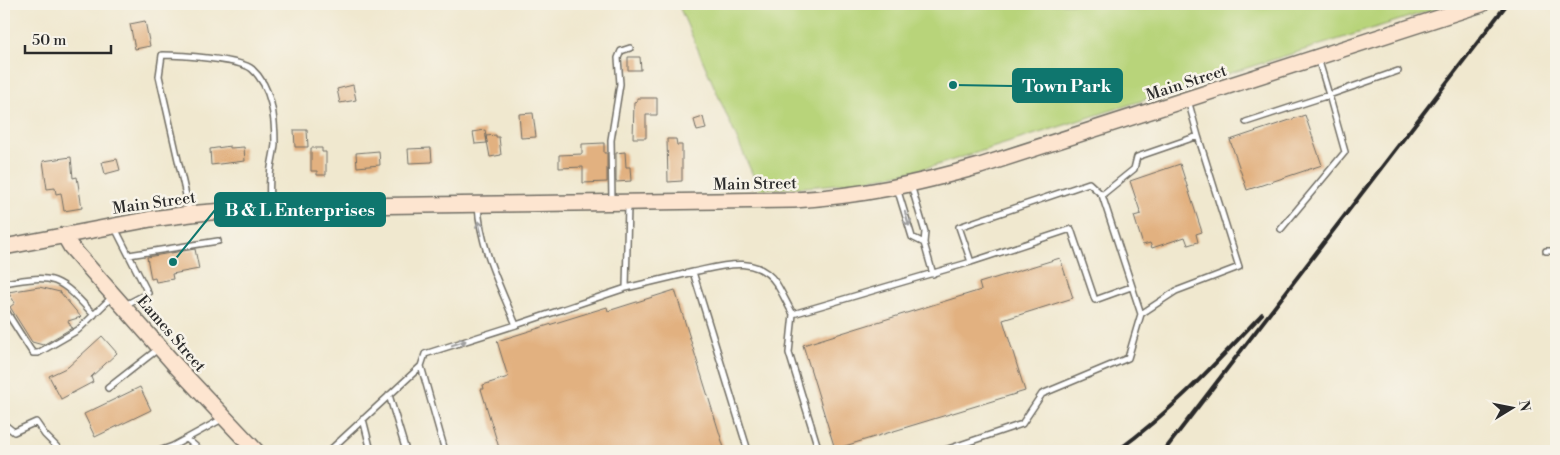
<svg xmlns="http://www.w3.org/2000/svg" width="1560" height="455" font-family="'Libre Bodoni',serif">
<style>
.green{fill:#b8d47a;stroke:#728052}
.building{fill:#e2b180}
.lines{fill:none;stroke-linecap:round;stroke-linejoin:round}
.lane-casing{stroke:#706d64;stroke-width:8}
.secondary-casing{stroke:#706d64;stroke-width:18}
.lane{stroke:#fff;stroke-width:5}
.secondary{stroke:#fde5d0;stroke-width:15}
.rail{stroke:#2b2b2b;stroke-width:4}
.oneway{stroke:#a0a0a0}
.labels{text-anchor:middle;stroke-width:5;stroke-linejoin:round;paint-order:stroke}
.street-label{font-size:16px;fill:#2b2b2b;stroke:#f7f3e8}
.leader{fill:none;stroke:#0f766e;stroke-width:2}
.callout-dot{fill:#0f766e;stroke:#f7f3e8;stroke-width:2}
.callout{fill:#0f766e;stroke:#0f766e;stroke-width:2}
.callout-label{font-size:18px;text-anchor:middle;font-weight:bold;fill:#fff}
</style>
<rect width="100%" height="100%" fill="#f7f3e8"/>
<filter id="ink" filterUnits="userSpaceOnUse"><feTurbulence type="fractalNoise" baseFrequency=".02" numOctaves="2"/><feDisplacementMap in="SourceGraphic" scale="10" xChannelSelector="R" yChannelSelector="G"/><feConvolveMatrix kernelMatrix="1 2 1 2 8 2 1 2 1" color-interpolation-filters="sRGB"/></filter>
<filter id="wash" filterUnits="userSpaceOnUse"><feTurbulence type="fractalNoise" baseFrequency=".0096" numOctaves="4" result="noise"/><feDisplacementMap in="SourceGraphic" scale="20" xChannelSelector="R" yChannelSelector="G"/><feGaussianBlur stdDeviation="1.12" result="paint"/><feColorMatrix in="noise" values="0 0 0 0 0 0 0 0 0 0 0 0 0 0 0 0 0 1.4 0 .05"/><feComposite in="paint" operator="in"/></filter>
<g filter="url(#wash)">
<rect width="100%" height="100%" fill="#f0e8cf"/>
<path class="green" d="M678 4H1451L934 166C875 181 820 188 759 189Z"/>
<g id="blocks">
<path class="building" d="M145 21 150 46 135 49 130 24Z
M628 57H640L641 70H628Z
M353 85 356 100 340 103 337 89Z
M637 98H657V115H646V138H633L634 102 637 101Z
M533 113 536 137 521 138 519 114Z
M1305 115 1322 165 1247 190 1230 140Z
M703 117 706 129 697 131 694 120Z
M294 130H307L308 147H295Z
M485 130 487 143 475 144 473 132Z
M496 135V137H499L501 155 490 157 486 136Z
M667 139H676L677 145H682V181L668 182Z
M604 143V153H607V182L583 183V167L559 168V155L582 154V144Z
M230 146V148L244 147 245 161 211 165 210 149Z
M311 148H322V152H326V175H317V171H311Z
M431 148 432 162 409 163 408 149Z
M379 151 380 165 357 167 356 153Z
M625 152 626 167H630L631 181 616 182V153Z
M71 157 73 178 77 177 82 208 64 211 61 193 56 194 55 188 47 189 43 161Z
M117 159 120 170 105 174 102 162Z
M1180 164 1202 232 1196 234 1198 242 1188 245 1185 237 1152 248 1150 243 1143 245 1134 216 1141 214 1130 181Z
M195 249 199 269 172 274 173 279 156 282 155 278 151 279 147 257Z
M1060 258 1073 298 1003 320 1025 391 835 449 803 345 981 290 979 283Z
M39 287 60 292 81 317 68 321 72 328 43 345 32 342 10 307 15 303 8 292Z
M675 290 725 451H500L481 389H484L483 385 508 377 497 341 607 307 608 311Z
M102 336 117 353 91 377 93 382 61 399 49 376 68 367Z
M140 387 151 410 95 437 84 414Z"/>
</g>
</g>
<g filter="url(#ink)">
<use href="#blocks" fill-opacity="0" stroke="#706d64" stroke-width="1"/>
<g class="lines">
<g class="lane-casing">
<path id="lane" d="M1318 58 1329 95 1398 71
M1246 122 1329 95 1345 152 1281 229
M911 185 925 232 924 243 933 274
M897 188 912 237 924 243
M612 202 611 140 620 84 618 58 621 51 630 48
M190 213 159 76 162 55C178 55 241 59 252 69 272 87 275 118 275 144 274 155 270 167 270 178 269 187 270 196 270 205
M115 228 148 293 125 305
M1546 251H1556
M129 255 218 241
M971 262 1071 229 1095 300 1131 287
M4 283C56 274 58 276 94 315
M626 288 693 272
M4 308 30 349 33 353H38L78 330 112 297
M793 314 789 353 819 451
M1141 314 1176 291 1239 267 1198 136
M516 325 626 288 628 205
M421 366 425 354 516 325C500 286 480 248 478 205
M108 388 158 349
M389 395 406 451
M363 419 371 451
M4 424 14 432 36 422 45 435 61 451
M187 439 201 451
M159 451 173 446 222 419
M329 451 421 366 445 451
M748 451 693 272C722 266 756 254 776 283 782 292 787 304 793 314L971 262 959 227 1089 183 1102 195 1134 169 1137 157 1198 136 1188 100
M942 451 1022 424 1042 394 1128 358 1141 314 1102 195"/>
</g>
<g class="secondary-casing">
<path id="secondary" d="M64 235 71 247 176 366 256 451
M4 247 151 219 199 213 276 207 794 200C862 196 916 184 980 166L1482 4"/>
</g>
<use href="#lane" class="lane"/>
<use href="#secondary" class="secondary"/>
<path class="rail" d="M1117 451C1171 412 1216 363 1262 314
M1164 451 1507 4"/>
</g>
<defs><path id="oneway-shaft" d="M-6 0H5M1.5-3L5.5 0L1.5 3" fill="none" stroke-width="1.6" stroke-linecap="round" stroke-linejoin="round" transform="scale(1.25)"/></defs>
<g class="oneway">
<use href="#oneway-shaft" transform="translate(907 219) rotate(73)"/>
<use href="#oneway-shaft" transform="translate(480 228) rotate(-102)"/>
<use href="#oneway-shaft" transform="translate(459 343) rotate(-18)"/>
</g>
</g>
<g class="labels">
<g class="street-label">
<text transform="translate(1186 82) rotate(-18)" y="6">Main Street</text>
<text transform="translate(755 183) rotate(-1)" y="6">Main Street</text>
<text transform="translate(154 202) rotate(-8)" y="6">Main Street</text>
<text transform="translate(172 333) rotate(49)" y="6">Eames Street</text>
</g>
</g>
<path class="leader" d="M953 85L1013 86M173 262L215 210"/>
<g class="callout-dot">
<circle cx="953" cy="85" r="5"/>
<circle cx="173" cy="262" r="5"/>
</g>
<g class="callout">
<rect x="1013" y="69" width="109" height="33" rx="5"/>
<rect x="215" y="193" width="170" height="33" rx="5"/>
</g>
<g class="callout-label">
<text x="1067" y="92">Town Park</text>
<text x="300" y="216">B &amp; L Enterprises</text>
</g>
<rect width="1560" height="455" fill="none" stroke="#f7f3e8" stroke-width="20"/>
<g transform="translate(1512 408) rotate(80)" stroke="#f7f3e8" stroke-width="4" paint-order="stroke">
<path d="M0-4L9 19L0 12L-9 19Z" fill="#2b2b2b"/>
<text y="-8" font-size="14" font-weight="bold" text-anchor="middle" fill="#2b2b2b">N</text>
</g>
<path d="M25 45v8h86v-8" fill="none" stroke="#2b2b2b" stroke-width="2.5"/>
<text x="32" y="45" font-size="15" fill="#2b2b2b" stroke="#f7f3e8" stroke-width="4" paint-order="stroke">50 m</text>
</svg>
